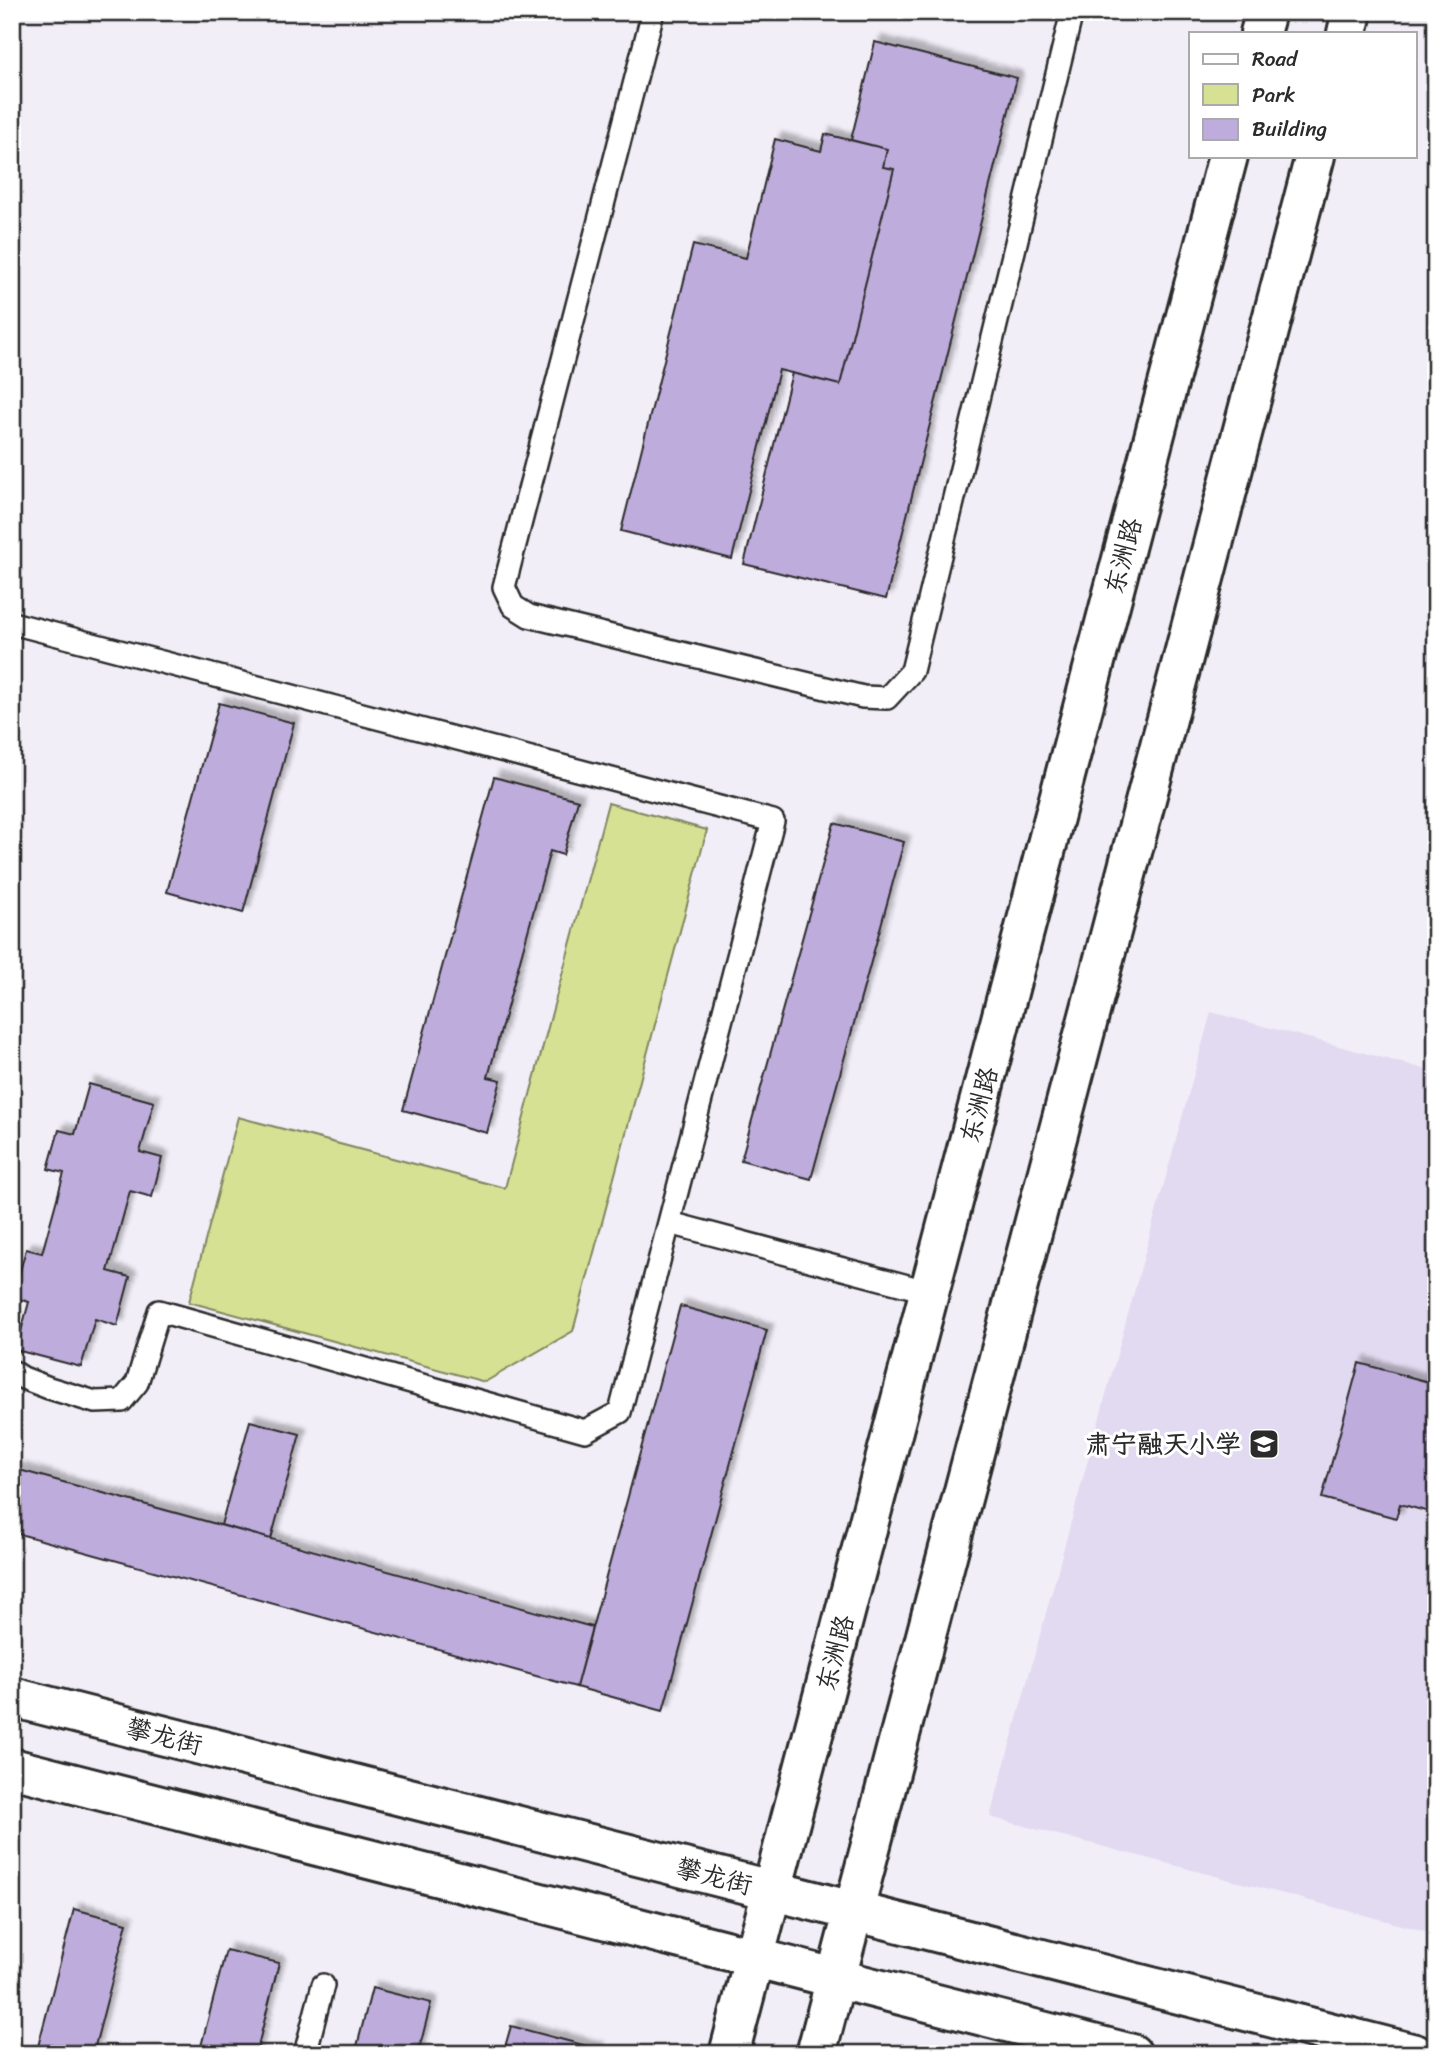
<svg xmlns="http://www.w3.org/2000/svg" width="1448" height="2066" font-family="Sriracha,'LXGW WenKai TC',sans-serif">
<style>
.built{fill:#e2daf0}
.green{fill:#d6e194;stroke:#808660;stroke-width:2}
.building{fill:#beacdc;stroke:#2b2b2b;stroke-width:2;filter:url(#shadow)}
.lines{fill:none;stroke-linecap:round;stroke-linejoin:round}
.lane-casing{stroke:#2b2b2b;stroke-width:26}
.secondary-casing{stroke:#2b2b2b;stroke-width:44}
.lane{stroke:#fff;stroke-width:21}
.secondary{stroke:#fff;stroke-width:38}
.labels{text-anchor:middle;stroke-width:6;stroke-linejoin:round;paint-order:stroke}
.street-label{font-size:26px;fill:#2b2b2b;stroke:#fff}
.poi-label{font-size:26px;font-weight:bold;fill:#2b2b2b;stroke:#fff;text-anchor:end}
</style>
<defs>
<filter id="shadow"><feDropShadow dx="6" dy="-6" stdDeviation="2" flood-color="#0004"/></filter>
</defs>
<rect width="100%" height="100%" fill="#f2eef8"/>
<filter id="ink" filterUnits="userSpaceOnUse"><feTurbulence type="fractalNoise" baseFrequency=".0143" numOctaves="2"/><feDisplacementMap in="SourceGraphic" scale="14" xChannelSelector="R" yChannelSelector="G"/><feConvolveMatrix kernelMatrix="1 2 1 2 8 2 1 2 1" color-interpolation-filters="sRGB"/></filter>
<g filter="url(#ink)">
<path class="built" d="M1211 1012 1436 1072V1934L990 1817Z"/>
<path class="green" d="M608 803 707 830 573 1331 485 1382 189 1302 238 1117 505 1188Z"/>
<path class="building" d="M875 42 1017 78 886 599 744 564 792 373 840 385 894 169 883 167 887 149 851 140Z
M825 134 887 149 883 167 894 169 840 385 779 370 732 559 621 531 693 245 746 258 775 139 821 151Z
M219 703 294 723 243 913 167 892Z
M494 777 578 800 563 855 550 851 488 1077 501 1080 487 1133 403 1110Z
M834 823 904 842 811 1179 741 1160Z
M89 1084 154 1102 140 1152 162 1158 152 1197 130 1191 108 1271 130 1277 117 1326 95 1319 81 1367 16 1350 29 1302 13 1297 26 1249 42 1253 64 1173 48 1169 59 1130 75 1134Z
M680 1306 767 1330 663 1711 576 1687Z
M1359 1363 1436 1384V1514L1400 1504 1396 1518 1322 1498Z
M250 1421 300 1434 271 1539 221 1525Z
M12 1468 592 1627 576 1687 12 1532Z
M74 1909 127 1923 93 2054H36Z
M226 1950 279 1963 256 2054H199Z
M372 1988 431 2003 418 2054H355Z
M511 2026 598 2049 596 2054H503Z"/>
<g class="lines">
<g class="lane-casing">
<path id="lane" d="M653 12 504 587 513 606 529 616 863 697 887 698 912 671 1072 12
M12 623 773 821 620 1412 585 1431 159 1311 137 1383 122 1401 95 1402 49 1388 23 1378 12 1371
M670 1223 930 1292
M305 2054 323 1985"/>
</g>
<g class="secondary-casing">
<path id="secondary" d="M1260 33 1266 12
M1347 33 1352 12
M12 1697 1415 2054
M12 1768 1132 2054
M729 2054 1228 156
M816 2054 1315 156"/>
</g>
<use href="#lane" class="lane"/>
<use href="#secondary" class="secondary"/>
</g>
</g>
<defs>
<g id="school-square" transform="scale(1.575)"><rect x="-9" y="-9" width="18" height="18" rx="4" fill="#2b2b2b" stroke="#fff"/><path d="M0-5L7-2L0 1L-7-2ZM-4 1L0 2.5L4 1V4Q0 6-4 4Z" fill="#fff"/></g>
</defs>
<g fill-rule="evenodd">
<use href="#school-square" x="1264" y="1444"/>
</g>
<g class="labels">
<g class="street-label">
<text transform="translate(1123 556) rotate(-75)" y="9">东洲路</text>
<text transform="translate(979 1105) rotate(-75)" y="9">东洲路</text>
<text transform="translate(835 1653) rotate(-75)" y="9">东洲路</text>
<text transform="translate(164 1736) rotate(14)" y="9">攀龙街</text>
<text transform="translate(714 1876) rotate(14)" y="9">攀龙街</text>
</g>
<g class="poi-label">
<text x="1241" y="1453">肃宁融天小学</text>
</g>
</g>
<rect width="1448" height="2066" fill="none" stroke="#fff" stroke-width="42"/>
<rect x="21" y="21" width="1406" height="2024" fill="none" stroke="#2b2b2b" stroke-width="2.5" filter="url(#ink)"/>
<rect x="1189" y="32" width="228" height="126" fill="#ffffff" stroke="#aaaaaa" stroke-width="2"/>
<rect x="1203" y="54" width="35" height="10" fill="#ffffff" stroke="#aaaaaa" stroke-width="2"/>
<text x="1252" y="66" font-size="21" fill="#2b2b2b">Road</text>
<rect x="1203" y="84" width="35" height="21" fill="#d6e194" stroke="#aaaaaa" stroke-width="2"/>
<text x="1252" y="102" font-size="21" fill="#2b2b2b">Park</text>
<rect x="1203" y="119" width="35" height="21" fill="#beacdc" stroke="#aaaaaa" stroke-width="2"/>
<text x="1252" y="136" font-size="21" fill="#2b2b2b">Building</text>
</svg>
